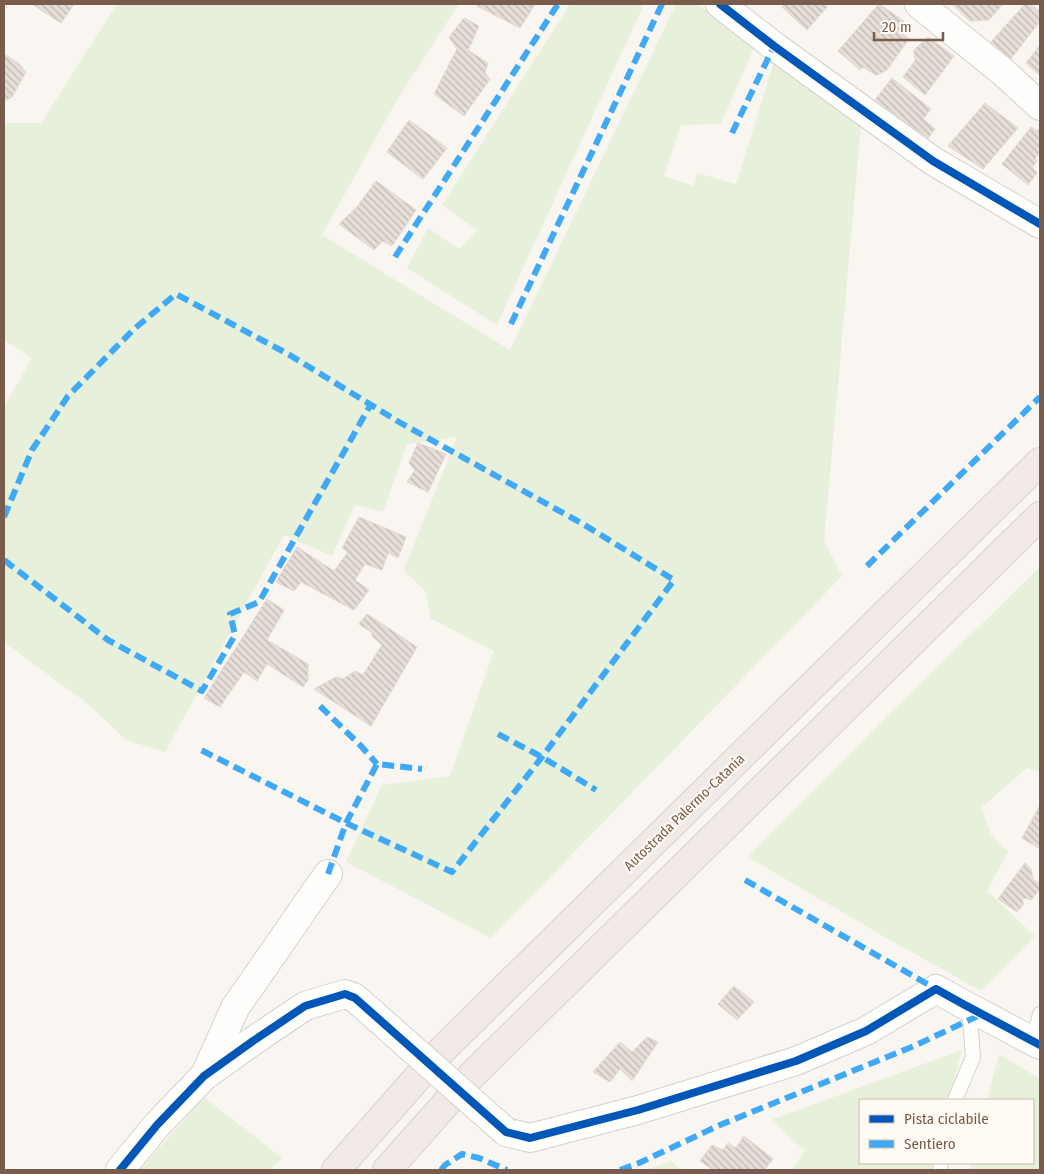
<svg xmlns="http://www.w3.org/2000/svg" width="1044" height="1174" font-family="'Fira Sans Condensed',sans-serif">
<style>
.grass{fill:#e7f0db}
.building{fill:url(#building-back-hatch);stroke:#e2d8d2}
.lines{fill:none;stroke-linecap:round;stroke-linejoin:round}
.lane-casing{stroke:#d7d1cb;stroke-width:16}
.street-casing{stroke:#d7d1cb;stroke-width:30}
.highway-casing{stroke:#dad1cc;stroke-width:30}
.lane{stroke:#fefefd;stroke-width:14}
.street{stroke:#fefefd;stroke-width:28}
.highway{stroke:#f2eae7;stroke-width:28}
.street-bridge-casing{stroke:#d7d1cb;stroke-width:30;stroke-linecap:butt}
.street-bridge{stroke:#fefefd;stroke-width:28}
.quiet{stroke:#3fa9f5;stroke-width:6;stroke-dasharray:12 6;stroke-linecap:butt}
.cycleway-casing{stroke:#fffaf3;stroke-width:11}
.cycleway{stroke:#0057b8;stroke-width:8}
.labels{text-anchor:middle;stroke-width:4;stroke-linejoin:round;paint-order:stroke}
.street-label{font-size:14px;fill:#7a5c4d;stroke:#fffaf3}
</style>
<defs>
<pattern id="building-back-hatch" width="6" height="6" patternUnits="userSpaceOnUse" patternTransform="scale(1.25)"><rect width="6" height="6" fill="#e6ded7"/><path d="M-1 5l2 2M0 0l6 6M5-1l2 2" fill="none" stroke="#bfb7b1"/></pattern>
</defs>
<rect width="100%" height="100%" fill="#f9f5f0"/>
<path class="grass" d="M117 4H459L398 98 322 235 510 350 676 4H697L755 45 721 124 681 125 664 176 694 186 697 173 736 184 774 62 861 124 824 541 842 576 491 938 346 862 382 785 450 776 494 651 430 618 427 593 404 570 457 437 407 444 383 512 355 505 332 556 284 535 165 752 126 740 88 704 4 642V407L32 358 4 340V123H41Z
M570 4H644L497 325 407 268 428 228 459 249 477 230 442 205Z
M1040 567V772L1027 768 982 807 990 833 1008 852 987 891 1035 936 981 991 883 936 748 857 891 712Z
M962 1050 949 1100H860V1163H933L931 1170H791L805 1151 771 1120Z
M999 1054 1040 1079V1170H970L972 1163H1033V1100H987Z
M204 1097 282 1158 271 1170H140Z
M671 1161 682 1170H646Z"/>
<path class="building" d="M32 4H74L61 23Z
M478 4H535L520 28 477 6Z
M785 4H823L827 7 807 30 782 7Z
M879 4 904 21 899 31 909 39 886 71 876 75 863 67 860 70 838 51Z
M952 4H1003L989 20 970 21Z
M1025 4H1030L1040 12V21L1011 59 991 42Z
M464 18 479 26 468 50 488 63 485 73 490 79 464 116 434 94 457 49 449 37Z
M928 37 954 56 925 95 903 77 915 61 914 50Z
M1040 45V76L1026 63Z
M4 54 18 63 26 72 12 97 4 101Z
M892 78 931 109 923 119 935 129 928 138 875 100Z
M985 103 1018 128 983 169 948 146Z
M409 120 447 148 423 179 387 152Z
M1031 127 1037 131 1040 129V152L1035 158 1037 162 1032 167 1037 173 1028 185 1002 164Z
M376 181 416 210 392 246 383 241 374 250 339 224 357 207Z
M418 443 446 454 428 492 407 482 415 470 409 463Z
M359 517 406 537 398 558 388 553 382 570 365 564 355 580 369 590 354 610 301 582 294 591 276 582 297 547 334 571 348 552 342 548Z
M267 599 284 610 267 640 308 664V680L303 687 267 664 257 681 244 672 220 707 204 698Z
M367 614 417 647 371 726 314 689 336 677 343 679 355 671 363 675 382 645 373 637 371 632 359 624Z
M1040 805V849L1022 838Z
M1025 863 1031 869 1033 879 1040 884V889L1031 900 1025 898 1022 901 1024 904 1017 912 998 899Z
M734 986 754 1002 737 1020 718 1004Z
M647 1037 658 1042 632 1081 620 1069 610 1082 593 1072 620 1042 632 1052Z
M744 1136 773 1159 764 1170H713L700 1161 712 1145 723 1150 728 1143 736 1148Z"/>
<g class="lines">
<g class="lane-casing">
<path id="lane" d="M1033 1041 1040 1014
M955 1100 973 1057 970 1019
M940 1170 941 1163"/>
</g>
<g class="street-casing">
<path id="street" d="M720 4 774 46 933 161 1040 224
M919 4 1003 72 1040 106
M205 1075 235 1008 328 874
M506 1132 530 1138 638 1110 796 1061 866 1031 936 989 963 1004 1040 1045
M120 1170 157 1125 204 1076 253 1041 305 1006 345 994 355 998"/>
</g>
<g class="highway-casing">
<path id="highway" d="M336 1170 441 1051 1040 462
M387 1170 466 1081 1040 516"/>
</g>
<use href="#lane" class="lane"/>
<use href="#street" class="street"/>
<use href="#highway" class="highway"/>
<g class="street-bridge-casing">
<path id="street-bridge" d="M355 998 506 1132"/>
</g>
<use href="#street-bridge" class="street-bridge"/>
<path class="quiet" d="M732 133 774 46
M395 257 558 4
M511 324 662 4
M4 517 32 450 68 396 134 329 176 294 288 354 399 422 583 524 674 580 542 757 452 872 346 823 197 748
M4 560 108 640 202 691 235 635 230 614 259 602 371 404
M867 566 1040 397
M320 706 361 746 377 764
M498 734 542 757 596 790
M328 874 346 823 377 764 422 769
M745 880 936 989
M441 1170 445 1165 462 1154 479 1158 507 1170
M620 1170 639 1163 720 1125 914 1046 982 1014"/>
<g class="cycleway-casing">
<path id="cycleway" d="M720 4 774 46 933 161 1040 224
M120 1170 157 1125 204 1076 253 1041 305 1006 345 994 355 998 506 1132 530 1138 638 1110 796 1061 866 1031 936 989 963 1004 1040 1045"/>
</g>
<use href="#cycleway" class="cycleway"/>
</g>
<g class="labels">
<g class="street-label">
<text transform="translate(684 812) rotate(-44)" y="5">Autostrada Palermo-Catania</text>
</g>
</g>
<rect width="1044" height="1174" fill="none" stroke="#7a5c4d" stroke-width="10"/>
<rect x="859" y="1099" width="175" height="65" fill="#fffaf3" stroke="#cabbb1"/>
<rect x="869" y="1115" width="25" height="8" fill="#0057b8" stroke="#cabbb1"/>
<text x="904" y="1124" font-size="15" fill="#7a5c4d">Pista ciclabile</text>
<rect x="869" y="1140" width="25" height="8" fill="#3fa9f5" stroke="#cabbb1"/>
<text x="904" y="1149" font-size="15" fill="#7a5c4d">Sentiero</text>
<path d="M874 32v8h69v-8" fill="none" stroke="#7a5c4d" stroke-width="2.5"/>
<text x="882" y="32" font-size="15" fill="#7a5c4d" stroke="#fffaf3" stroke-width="4" paint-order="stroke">20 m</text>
</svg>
